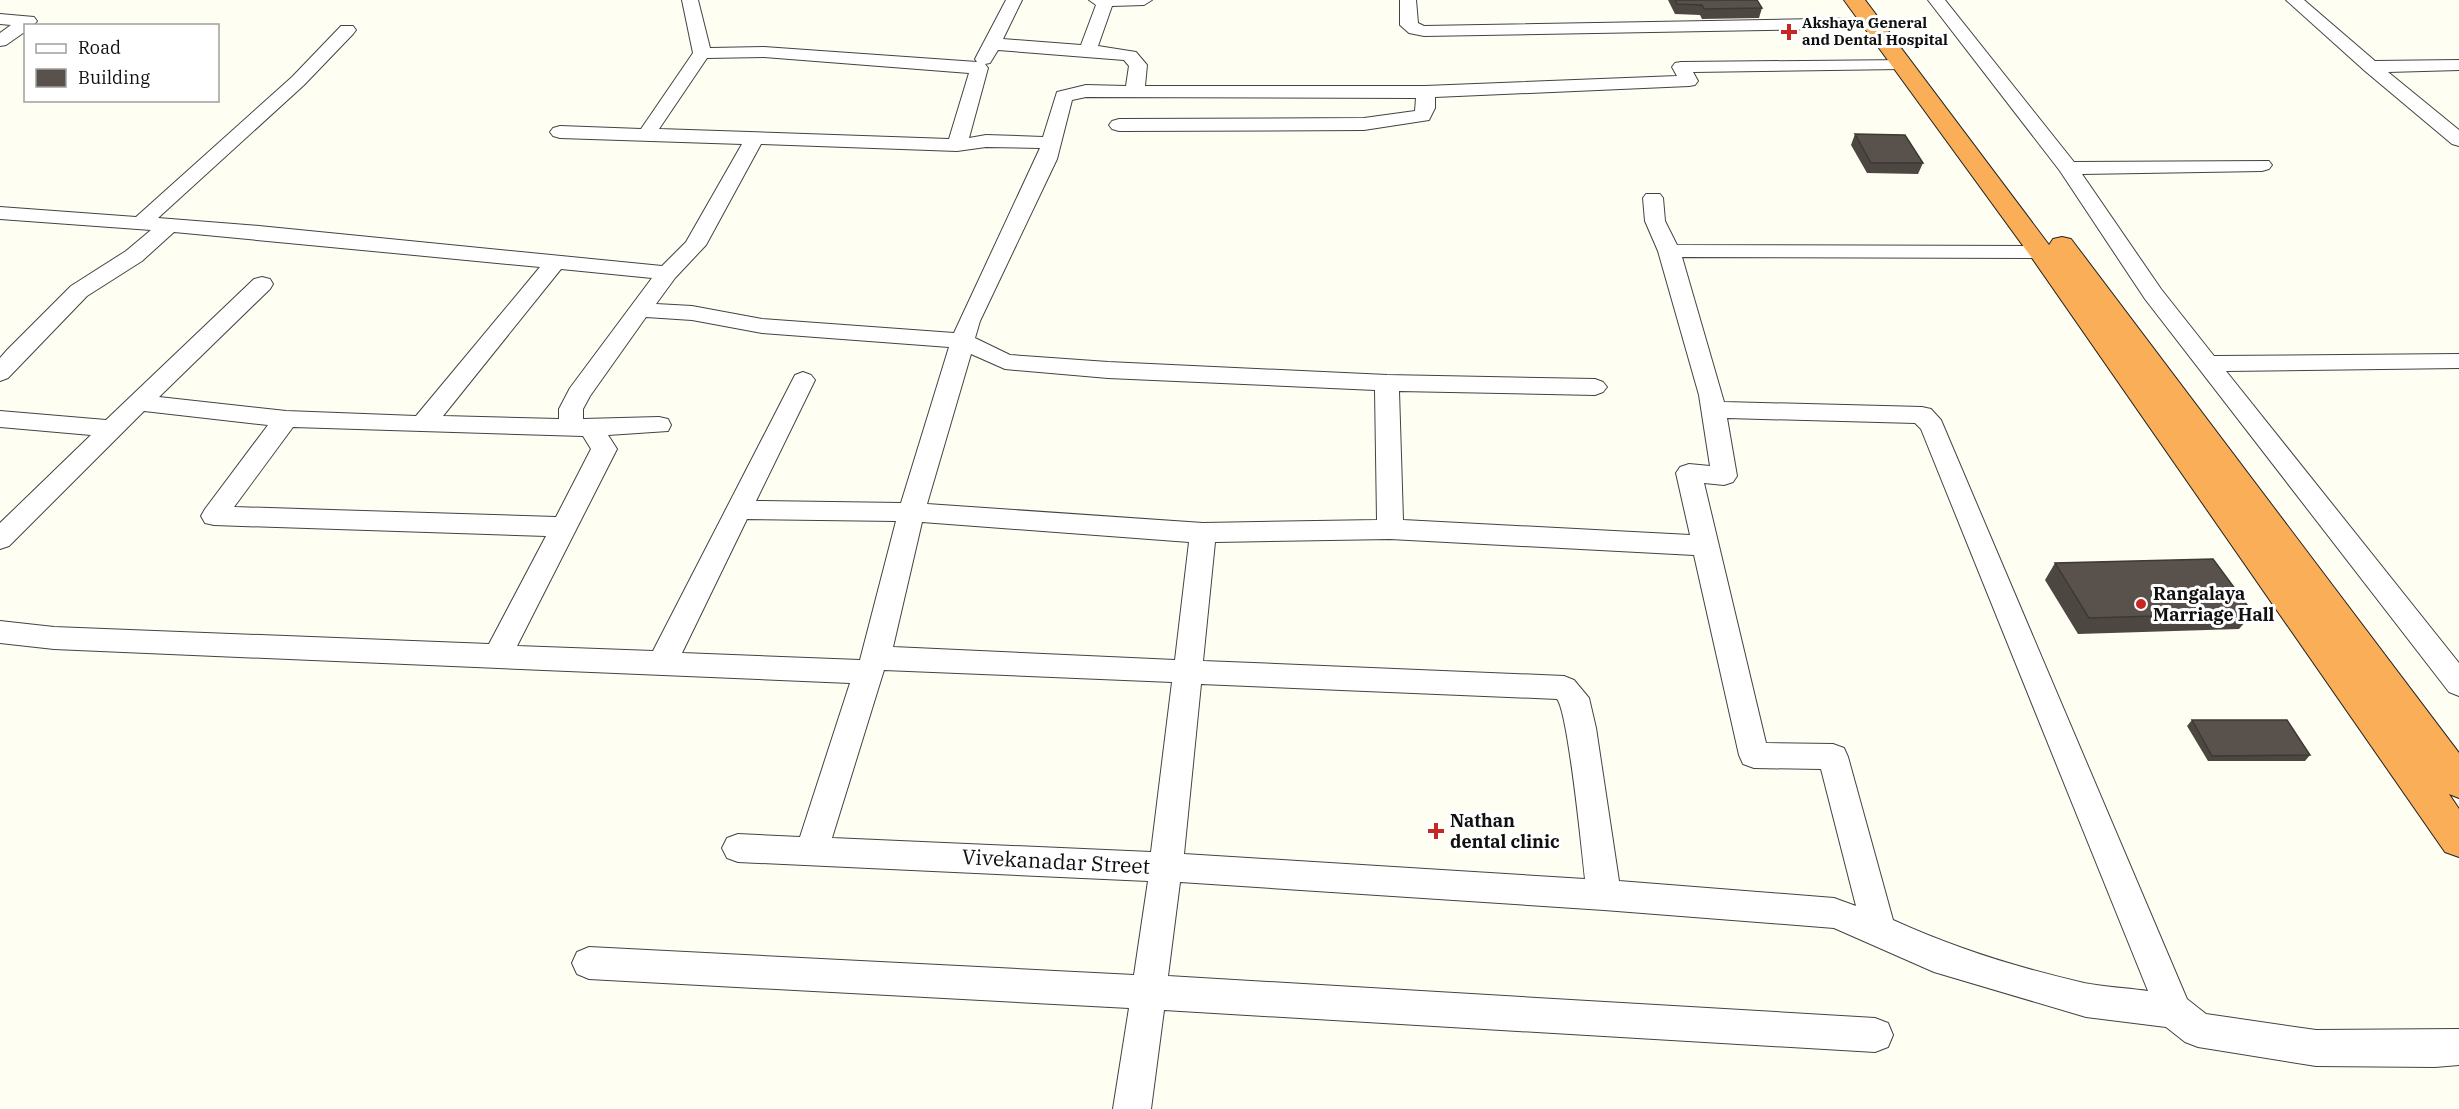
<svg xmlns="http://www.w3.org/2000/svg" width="2459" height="1109" font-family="'IBM Plex Serif',serif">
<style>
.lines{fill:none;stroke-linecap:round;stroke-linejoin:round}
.minor-casing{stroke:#434343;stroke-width:2}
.highway-casing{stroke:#212121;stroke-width:2}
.minor{fill:#fff;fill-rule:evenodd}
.highway{fill:#f9ae57;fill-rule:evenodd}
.wall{fill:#4d4741}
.building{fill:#59524c;stroke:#3e3935;stroke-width:1.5}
.poi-dot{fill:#c62722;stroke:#fff;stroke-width:2}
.labels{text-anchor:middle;stroke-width:6;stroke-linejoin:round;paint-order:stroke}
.far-poi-label{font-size:15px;font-weight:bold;fill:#101010;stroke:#fff;text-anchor:start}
.poi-label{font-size:18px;font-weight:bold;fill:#101010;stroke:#fff;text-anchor:start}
.near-street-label{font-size:21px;fill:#101010;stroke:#fff}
</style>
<rect width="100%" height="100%" fill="#fffef3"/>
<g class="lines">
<g class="minor-casing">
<path id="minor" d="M682 0H698L710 48 764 47 977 62 975 59 1006 0H1022L1003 39 1081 45 1096 5 1089 0H1152L1144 5 1112 6 1098 46 1136 52 1147 65 1145 86H1425L1677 76 1672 67 1675 63 1681 62 1907 60 1910 64 1907 68 1901 69 1693 72 1698 81 1695 85 1689 86 1435 97V108L1429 120 1364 130 1119 131 1112 129 1109 125 1112 121 1119 119 1364 118 1415 111 1416 98 1086 97 1072 100 1057 159 980 321 975 338 1010 355 1108 362 1387 375 1595 379 1603 382 1607 387 1603 392 1595 395 1399 391 1403 520 1690 535 1676 473 1680 467 1689 464 1710 466 1699 395 1658 251 1645 221 1643 198 1646 194H1660L1663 198 1665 221 1677 245 2041 246 2049 247 2052 252 2049 257 2041 258 1682 257 1724 402 1922 407 1931 409 1941 420 2187 999 2206 1014 2316 1030 2459 1029V1065L2435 1067 2316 1066 2198 1047 2185 1042 2166 1027 2086 1017 1934 972 1834 928 1604 910 1180 882 1168 976 1875 1018 1888 1023 1893 1035 1888 1047 1875 1052 1164 1010 1151 1109H1113L1129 1008 589 979 577 974 572 963 577 952 589 947 1134 975 1148 881 738 862 727 858 722 848 727 838 738 834 800 837 850 683 54 649 0 643V621L54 627 489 644 546 536 214 525 205 523 201 516 205 509 268 425 144 411 9 546 0 549V523L91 435 0 427V411L106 420 254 279 262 277 270 279 273 284 270 289 159 397 286 411 416 416 540 267 174 232 142 261 87 296 8 378 0 381V358L7 350 71 286 126 251 151 230 0 219V207L136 217 292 77 341 26H353L356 30 353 34 304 85 158 218 259 226 662 266 686 242 742 144 560 138 553 136 550 132 553 128 560 126 641 129 693 53ZM998 50 1124 60 1129 66 1126 86 1086 85 1057 92 1043 137 986 135 969 138 988 68 985 64 990 63ZM764 57 969 73 949 139 659 129 707 58ZM761 144 957 151 986 147 1040 148 954 333 762 319 692 306 656 304 675 278 706 245ZM561 269 652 278 570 388 559 409V419L443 416ZM646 317 692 320 762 333 949 347 901 503 756 501 815 380 811 375 803 372 795 375 653 651 517 646 617 449 608 435 668 431 671 425 668 419 659 417 583 419V409L590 396ZM971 354 1005 369 1108 378 1375 390 1377 520 1203 523 927 504ZM1727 418 1915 423 1921 429 2148 991C2127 988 2105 987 2084 983 2019 968 1954 948 1893 920L1848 757 1844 748 1833 744 1766 743 1704 483 1724 485 1733 482 1737 476ZM293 427 583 436 591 449 556 517 234 507ZM747 519 896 521 860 660 682 653ZM922 522 1189 542 1175 660 893 647ZM1390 539 1694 555 1739 755 1743 764 1754 768 1821 769 1856 906 1834 898 1619 881 1596 728 1589 698 1574 680 1564 676 1203 661 1215 542ZM884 670 1172 682 1151 852 832 838ZM1201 684 1557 699C1568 711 1582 852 1585 879L1184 854Z
M1400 0H1416L1418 23 1424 26 1871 18 1877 19 1880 23 1877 27 1871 28 1424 36 1409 33 1400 25Z
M1928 0H1945L2074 162 2269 161 2272 165 2269 169 2262 171 2082 174 2161 289 2214 356 2459 354V368L2226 371 2459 663V696L2449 692 2145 299 2060 171Z
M2286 0H2304L2375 61 2459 60V70L2388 72 2459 130V146L2452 144 2365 71Z
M0 14 34 17 37 21 33 26H26V31L6 45 0 46V33L11 25 0 24Z"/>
</g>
<g class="highway-casing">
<path id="highway" d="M1844 0H1865L2049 245 2053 239 2062 237 2071 239 2459 753V798L2449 794 2459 809V857L2445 852 2032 258Z"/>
</g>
<use href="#minor" class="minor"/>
<use href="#highway" class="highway"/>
</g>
<path class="wall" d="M1668 0H1757L1762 8 1759 18 1702 19 1700 15 1675 14Z
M1855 134 1923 163 1918 174 1867 173 1851 145Z
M2055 563 2253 613 2239 629 2078 634 2045 580Z
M2192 720 2310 755 2305 761H2208L2187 726Z"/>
<path class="building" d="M1675 0H1757L1762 8 1704 9 1702 5 1677 4Z
M1855 134 1905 135 1923 163H1871Z
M2213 559 2253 613 2089 618 2055 563Z
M2192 720H2287L2310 755 2212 756Z"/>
<g class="poi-dot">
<path d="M1786 23h6v6h6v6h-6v6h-6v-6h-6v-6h6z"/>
<circle cx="2141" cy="604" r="6"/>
<path d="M1433 822h6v6h6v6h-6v6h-6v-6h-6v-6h6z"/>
</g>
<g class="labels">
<g class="far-poi-label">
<text x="1802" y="28">Akshaya General<tspan x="1802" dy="17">and Dental Hospital</tspan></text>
</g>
<g class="poi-label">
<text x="2153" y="600">Rangalaya<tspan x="2153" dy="21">Marriage Hall</tspan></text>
<text x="1450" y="827">Nathan<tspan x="1450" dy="21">dental clinic</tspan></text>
</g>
<g class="near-street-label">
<text transform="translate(1056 862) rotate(3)" y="7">Vivekanadar Street</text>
</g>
</g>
<rect x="24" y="24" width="195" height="78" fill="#ffffff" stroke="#9f9f9f" stroke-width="1.5"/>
<rect x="36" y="44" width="30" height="9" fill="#ffffff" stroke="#9f9f9f" stroke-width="1.5"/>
<text x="78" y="54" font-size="18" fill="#101010">Road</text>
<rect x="36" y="69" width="30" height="18" fill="#59524c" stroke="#9f9f9f" stroke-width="1.5"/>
<text x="78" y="84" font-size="18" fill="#101010">Building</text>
</svg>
